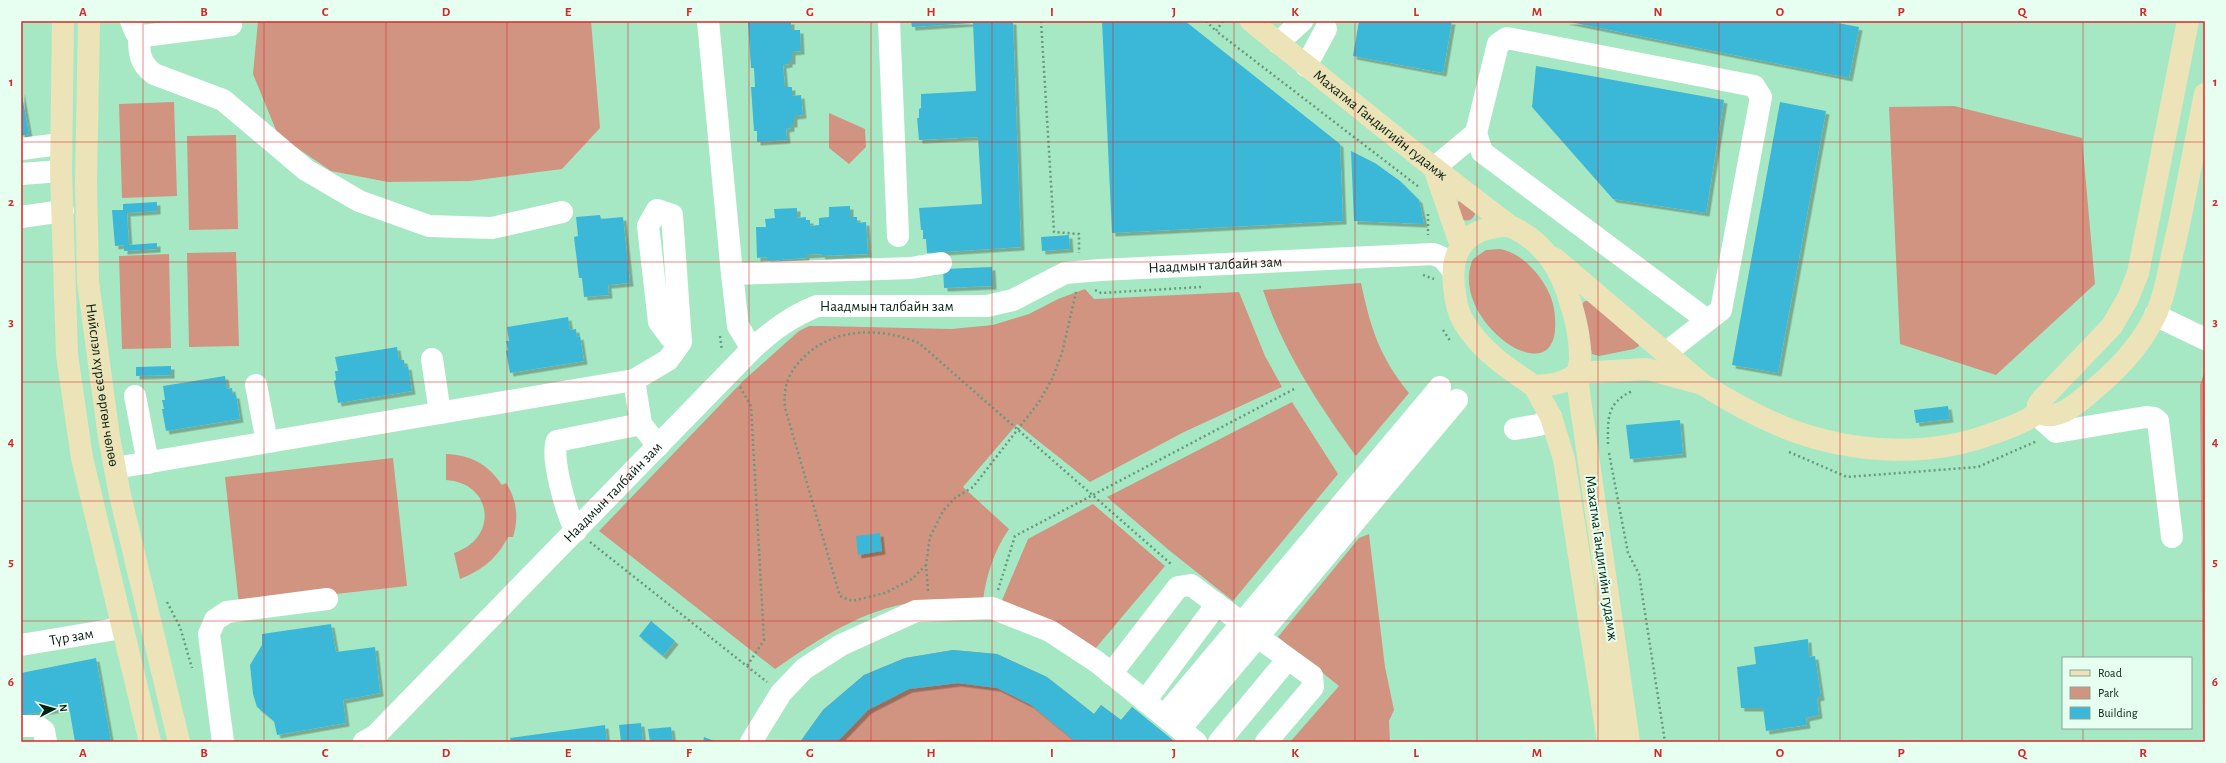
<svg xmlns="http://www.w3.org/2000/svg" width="2226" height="763" font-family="'Alegreya Sans',sans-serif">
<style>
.green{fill:#d09480}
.building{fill:#3bb8d8;filter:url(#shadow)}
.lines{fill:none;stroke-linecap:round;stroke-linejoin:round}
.path{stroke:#68997e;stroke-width:2.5;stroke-dasharray:2 3;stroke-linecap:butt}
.minor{stroke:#fff;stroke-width:22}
.major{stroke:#ece4b8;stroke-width:22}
.grid{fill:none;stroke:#d62828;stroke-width:1;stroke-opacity:0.55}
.labels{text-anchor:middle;stroke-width:4;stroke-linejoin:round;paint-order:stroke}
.street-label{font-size:15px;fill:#062013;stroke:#e6fff0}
.neatline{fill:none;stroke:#d62828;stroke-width:1.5}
.grid-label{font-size:13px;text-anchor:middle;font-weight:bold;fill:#d62828}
</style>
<defs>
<filter id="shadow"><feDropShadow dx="3.5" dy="3.5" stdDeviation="0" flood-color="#0004"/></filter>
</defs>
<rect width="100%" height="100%" fill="#a7e8c4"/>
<path class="green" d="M258 21H591L600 128 562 169 470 181 388 182 331 171 278 135 253 74Z
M174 102 177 196 122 198 119 104Z
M1954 106 2082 138 2095 284 1996 375 1900 344 1889 107Z
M829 113 865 129 866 147 849 164 829 148Z
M236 135 238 229 189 230 187 136Z
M1459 201 1464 202 1475 210V214C1472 221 1468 221 1461 220L1456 205Z
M1500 249C1519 252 1539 272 1547 289 1554 301 1556 316 1555 330 1550 393 1447 316 1473 259L1486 250Z
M236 252 239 346 189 347 187 253Z
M169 254 171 348 122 349 119 256Z
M1361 283C1371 329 1379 356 1409 393L1356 456C1319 405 1283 351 1263 290Z
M1085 289 1094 299 1239 292 1265 356 1282 387 1184 432 1090 482 1017 424 963 487 1009 529C994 551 987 573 983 600 961 600 937 598 915 602 861 610 819 639 775 669L599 531 744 380 799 331 809 326H822L951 329 993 325 1029 314 1058 299Z
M1585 301H1590L1639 344V346L1634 349 1599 356 1592 354 1582 304Z
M2205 370V742H2203L2200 385Z
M1292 402 1338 474 1233 601 1170 551 1107 497Z
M446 454C471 455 488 464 502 485L506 483C517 500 519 518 513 537H508C497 558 483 570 460 579L454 553C499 538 493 483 446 480Z
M393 458 407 586 239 605 225 477Z
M1093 504 1165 566 1095 649 1000 605 1028 539Z
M1369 534 1385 667 1394 710 1389 721 1390 742H1290L1339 686 1278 637 1359 538Z
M953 650 997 654 1047 677 1094 714 1101 705 1121 720 1132 707 1175 742H800L823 710 864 675 905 658Z"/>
<path class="building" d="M752 21H791V30H800L801 51 792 52V61H789V64L783 65 785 87H792V96L801 95 803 115 794 116V124H791V128L786 129 787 140 757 142V131H754L751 87H755L754 68H751L748 22Z
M911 21H1013L1021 247 927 253 926 239H923V230H921L919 208 982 204 978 137 919 140 917 118H919V109L921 108V94L976 91 973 23 912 27Z
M1102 21H1185L1340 144 1343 221 1112 233Z
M1359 21H1452L1443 73 1353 56Z
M1565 21H1827L1859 27 1849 78Z
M1536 66 1724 100 1706 213 1613 199 1532 107Z
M21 90 29 134 21 136Z
M1780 102 1826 111 1778 373 1732 365Z
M1351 151 1375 163 1400 181 1419 200 1424 224 1354 221Z
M157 202V211L127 213 129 245 157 243V249L124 251V245L115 246 112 210H123V204Z
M850 206V217H857V223L866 222 868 254 822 256 821 254 806 255V258L767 261V257L757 258 756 227H766L765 219 775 218 774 209 797 208V218L806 217V220H810V226L819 225V218L829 217V207Z
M600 215 601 219 623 217 630 283 608 285 609 295 584 297 582 278H579L574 237 578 236 576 217Z
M1069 235 1070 249 1042 251 1041 237Z
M992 267 993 286 944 288 943 269Z
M568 317 570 330 576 329 577 337 580 336 584 361 510 373 506 351 508 350 506 341H509L507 327Z
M397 347 399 360H404L405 367 408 366 412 391 338 403 334 381 336 380 335 371H338L335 357Z
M171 366V375L136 376V367Z
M225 376 227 389 232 388 233 395H236L240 419 166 431 162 409H164L162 400H165L163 386Z
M1948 406 1950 419 1916 423 1914 410Z
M1680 420 1683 454 1630 459 1626 425Z
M880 533 882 551 858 555 856 536Z
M651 621 675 641 663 656 639 636Z
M331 624 336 652 375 647 380 693 343 700 346 723 277 735 274 721 257 707 253 694 250 665 262 645V634Z
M1808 639 1809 657 1815 656 1821 697 1817 698 1819 715 1806 718 1807 725 1766 731 1763 708H1741L1737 667 1756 664 1754 647Z
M953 650 997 654 1047 677 1094 714 1101 705 1121 720 1132 707 1175 742H1076L1031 705 997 688 958 683 909 689 868 710 837 742H800L823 710 864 675 905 658Z
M96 658 111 742H75L69 707 21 716V673Z
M641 723 643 742H621L619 725Z
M605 725 607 742H511L510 738Z
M671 727 673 742H650L648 729Z
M704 737 717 742H703Z"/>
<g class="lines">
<path class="path" d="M1041 21 1054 232 1079 234V253
M1206 21 1216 31
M1223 21 1216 31 1419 187
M1428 214V235
M1423 275 1434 279
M1095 290 1101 293 1201 287
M1443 330 1451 342
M720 336 722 351
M740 387 751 406 764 640 747 666
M1608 444C1608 418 1606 404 1632 391
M1789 452 1847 477 1978 467 2037 441
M1609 453 1628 553 1639 574 1665 742
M590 542 767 682
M926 565 912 579 885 593 852 601 840 596 785 408C783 387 788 373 803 358 833 327 881 327 919 343L1171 564
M998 590 1015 536 1296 388
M928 591 926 565 930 537 943 511 955 498 973 487 1039 402 1052 379 1062 353 1076 292
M167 602 180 627 192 668"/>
<g class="minor">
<path d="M131 21 136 33 143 36 231 25"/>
<path d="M708 21 732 274 911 268 941 263"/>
<path d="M889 21 898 236"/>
<path d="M139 35C139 52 139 63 154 74L223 100 306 170 359 201 429 226 492 228 562 212"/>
<path d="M1278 43 1302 21"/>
<path d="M1306 66 1326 29"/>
<path d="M21 149 60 144"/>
<path d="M1434 168 1476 133"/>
<path d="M21 174 61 171"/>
<path d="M21 217 63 211"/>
<path d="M732 274 738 326 752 349"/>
<path d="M2155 315 2205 339"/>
<path d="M1666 353C1684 338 1703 324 1721 310L1761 97 1754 86 1507 38 1498 44 1476 133 1482 152 1707 320"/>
<path d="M432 359 440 413"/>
<path d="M634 380 668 360 681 342 672 215 657 210 648 226 659 322 671 338 681 342"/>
<path d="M256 385 267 442"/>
<path d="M135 396 148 463"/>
<path d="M2036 414 2056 432 2146 417 2154 418 2158 421 2172 537"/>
<path d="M1515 429 1539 425 1551 417"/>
<path d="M115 468 634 380 641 424 658 446"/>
<path d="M576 531C567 515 550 457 557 441L641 424"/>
<path d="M1258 637 1312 676 1313 687 1266 742"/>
<path id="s1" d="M21 645 122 628"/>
<path d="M1111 674 1178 587 1191 585 1242 623"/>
<path d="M1145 701 1217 604"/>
<path d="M1164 716 1440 387"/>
<path d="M21 726H37L44 731 46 742"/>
<path d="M1180 729 1457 400"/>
<path d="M223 742 209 634 215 620 227 612 327 599"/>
<path id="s2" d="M364 742 375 736 752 349C773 330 790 317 817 306H987L1013 300 1065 273 1100 270 1433 254 1443 258 1453 271"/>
<path d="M751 742 781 693 804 669 841 645 916 611 992 608 1050 631 1097 662 1196 742"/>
<path d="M1219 742 1288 659"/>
</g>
<g class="major">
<path d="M63 21 61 171 67 355 82 458 150 742"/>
<path id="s3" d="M89 21 86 183 88 282 109 437 120 495 179 742"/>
<path id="s4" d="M1251 21 1434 168 1511 227"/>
<path d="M1434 168 1461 246"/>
<path d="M1554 258 1702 384C1729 401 1758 417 1788 429 1851 453 1928 458 1991 434 2003 430 2029 421 2038 412"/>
<path d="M1534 386 1551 417 1564 459 1608 742"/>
<path d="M2038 412V405L2043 398 2112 326 2128 298 2138 273 2188 21"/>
<path d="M2038 412C2054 422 2073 407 2086 396 2114 373 2138 350 2155 316 2164 298 2168 275 2172 255 2185 202 2194 147 2205 94"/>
<path d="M1629 742 1580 400C1579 391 1577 382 1578 373 1578 367 1581 361 1580 355 1580 336 1575 316 1569 298 1560 268 1542 241 1512 227 1507 225 1497 226 1491 228 1460 234 1451 257 1454 286 1455 298 1457 311 1463 321 1480 350 1507 368 1534 386 1551 385 1564 384 1578 373L1647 369 1702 384"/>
</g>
</g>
<path class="grid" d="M143 21V742M264 21V742M386 21V742M507 21V742M628 21V742M749 21V742M871 21V742M992 21V742M1113 21V742M1234 21V742M1355 21V742M1477 21V742M1598 21V742M1719 21V742M1840 21V742M1962 21V742M2083 21V658M21 142H2205M21 262H2205M21 382H2205M21 501H2205M21 621H2205M2083 728V742"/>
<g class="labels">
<g class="street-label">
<text dy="5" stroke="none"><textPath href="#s4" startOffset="166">Махатма Гандигийн гудамж</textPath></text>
<text dy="5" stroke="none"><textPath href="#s2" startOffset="1037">Наадмын талбайн зам</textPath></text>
<text dy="5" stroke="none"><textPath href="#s2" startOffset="701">Наадмын талбайн зам</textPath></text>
<text dy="5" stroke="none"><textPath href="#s3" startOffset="365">Нийслэл хүрээ өргөн чөлөө</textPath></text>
<text dy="5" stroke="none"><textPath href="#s2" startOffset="353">Наадмын талбайн зам</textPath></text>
<text transform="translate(1602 558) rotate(82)" y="5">Махатма Гандигийн гудамж</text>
<text dy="5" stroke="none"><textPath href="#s1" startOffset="51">Түр зам</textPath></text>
</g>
</g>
<rect width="2226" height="763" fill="none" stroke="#e6fff0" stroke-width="44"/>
<rect x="2062" y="657" width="130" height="72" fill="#e6fff0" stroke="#8ca698"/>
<rect x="2070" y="670" width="20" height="6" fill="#ece4b8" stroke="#8ca698"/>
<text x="2098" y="677" font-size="12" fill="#062013">Road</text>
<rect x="2070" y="687" width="20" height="12" fill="#d09480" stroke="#8ca698"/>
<text x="2098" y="697" font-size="12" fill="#062013">Park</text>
<rect x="2070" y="707" width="20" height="12" fill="#3bb8d8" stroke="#8ca698"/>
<text x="2098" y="717" font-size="12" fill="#062013">Building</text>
<g transform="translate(54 709) rotate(84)" stroke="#e6fff0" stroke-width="3" paint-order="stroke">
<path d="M0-3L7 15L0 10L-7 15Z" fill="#062013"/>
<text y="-6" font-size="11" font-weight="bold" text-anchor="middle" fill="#062013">N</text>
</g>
<rect x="22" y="22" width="2182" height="719" class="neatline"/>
<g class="grid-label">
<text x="83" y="16">A</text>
<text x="204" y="16">B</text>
<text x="325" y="16">C</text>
<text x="446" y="16">D</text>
<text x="568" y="16">E</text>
<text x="689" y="16">F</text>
<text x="810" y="16">G</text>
<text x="931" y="16">H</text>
<text x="1052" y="16">I</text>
<text x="1174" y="16">J</text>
<text x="1295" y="16">K</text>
<text x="1416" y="16">L</text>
<text x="1537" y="16">M</text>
<text x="1658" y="16">N</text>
<text x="1780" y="16">O</text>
<text x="1901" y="16">P</text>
<text x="2022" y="16">Q</text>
<text x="2143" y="16">R</text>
<text x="11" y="86">1</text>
<text x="2215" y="86">1</text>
<text x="11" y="206">2</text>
<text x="2215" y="206">2</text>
<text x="11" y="326">3</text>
<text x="2215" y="326">3</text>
<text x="11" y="446">4</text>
<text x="2215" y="446">4</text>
<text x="11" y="566">5</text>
<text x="2215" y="566">5</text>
<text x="11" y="686">6</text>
<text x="2215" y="686">6</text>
<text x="83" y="757">A</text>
<text x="204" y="757">B</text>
<text x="325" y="757">C</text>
<text x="446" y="757">D</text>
<text x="568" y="757">E</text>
<text x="689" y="757">F</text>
<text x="810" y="757">G</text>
<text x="931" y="757">H</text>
<text x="1052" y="757">I</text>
<text x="1174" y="757">J</text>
<text x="1295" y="757">K</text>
<text x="1416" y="757">L</text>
<text x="1537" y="757">M</text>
<text x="1658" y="757">N</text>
<text x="1780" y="757">O</text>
<text x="1901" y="757">P</text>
<text x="2022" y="757">Q</text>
<text x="2143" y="757">R</text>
</g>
</svg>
